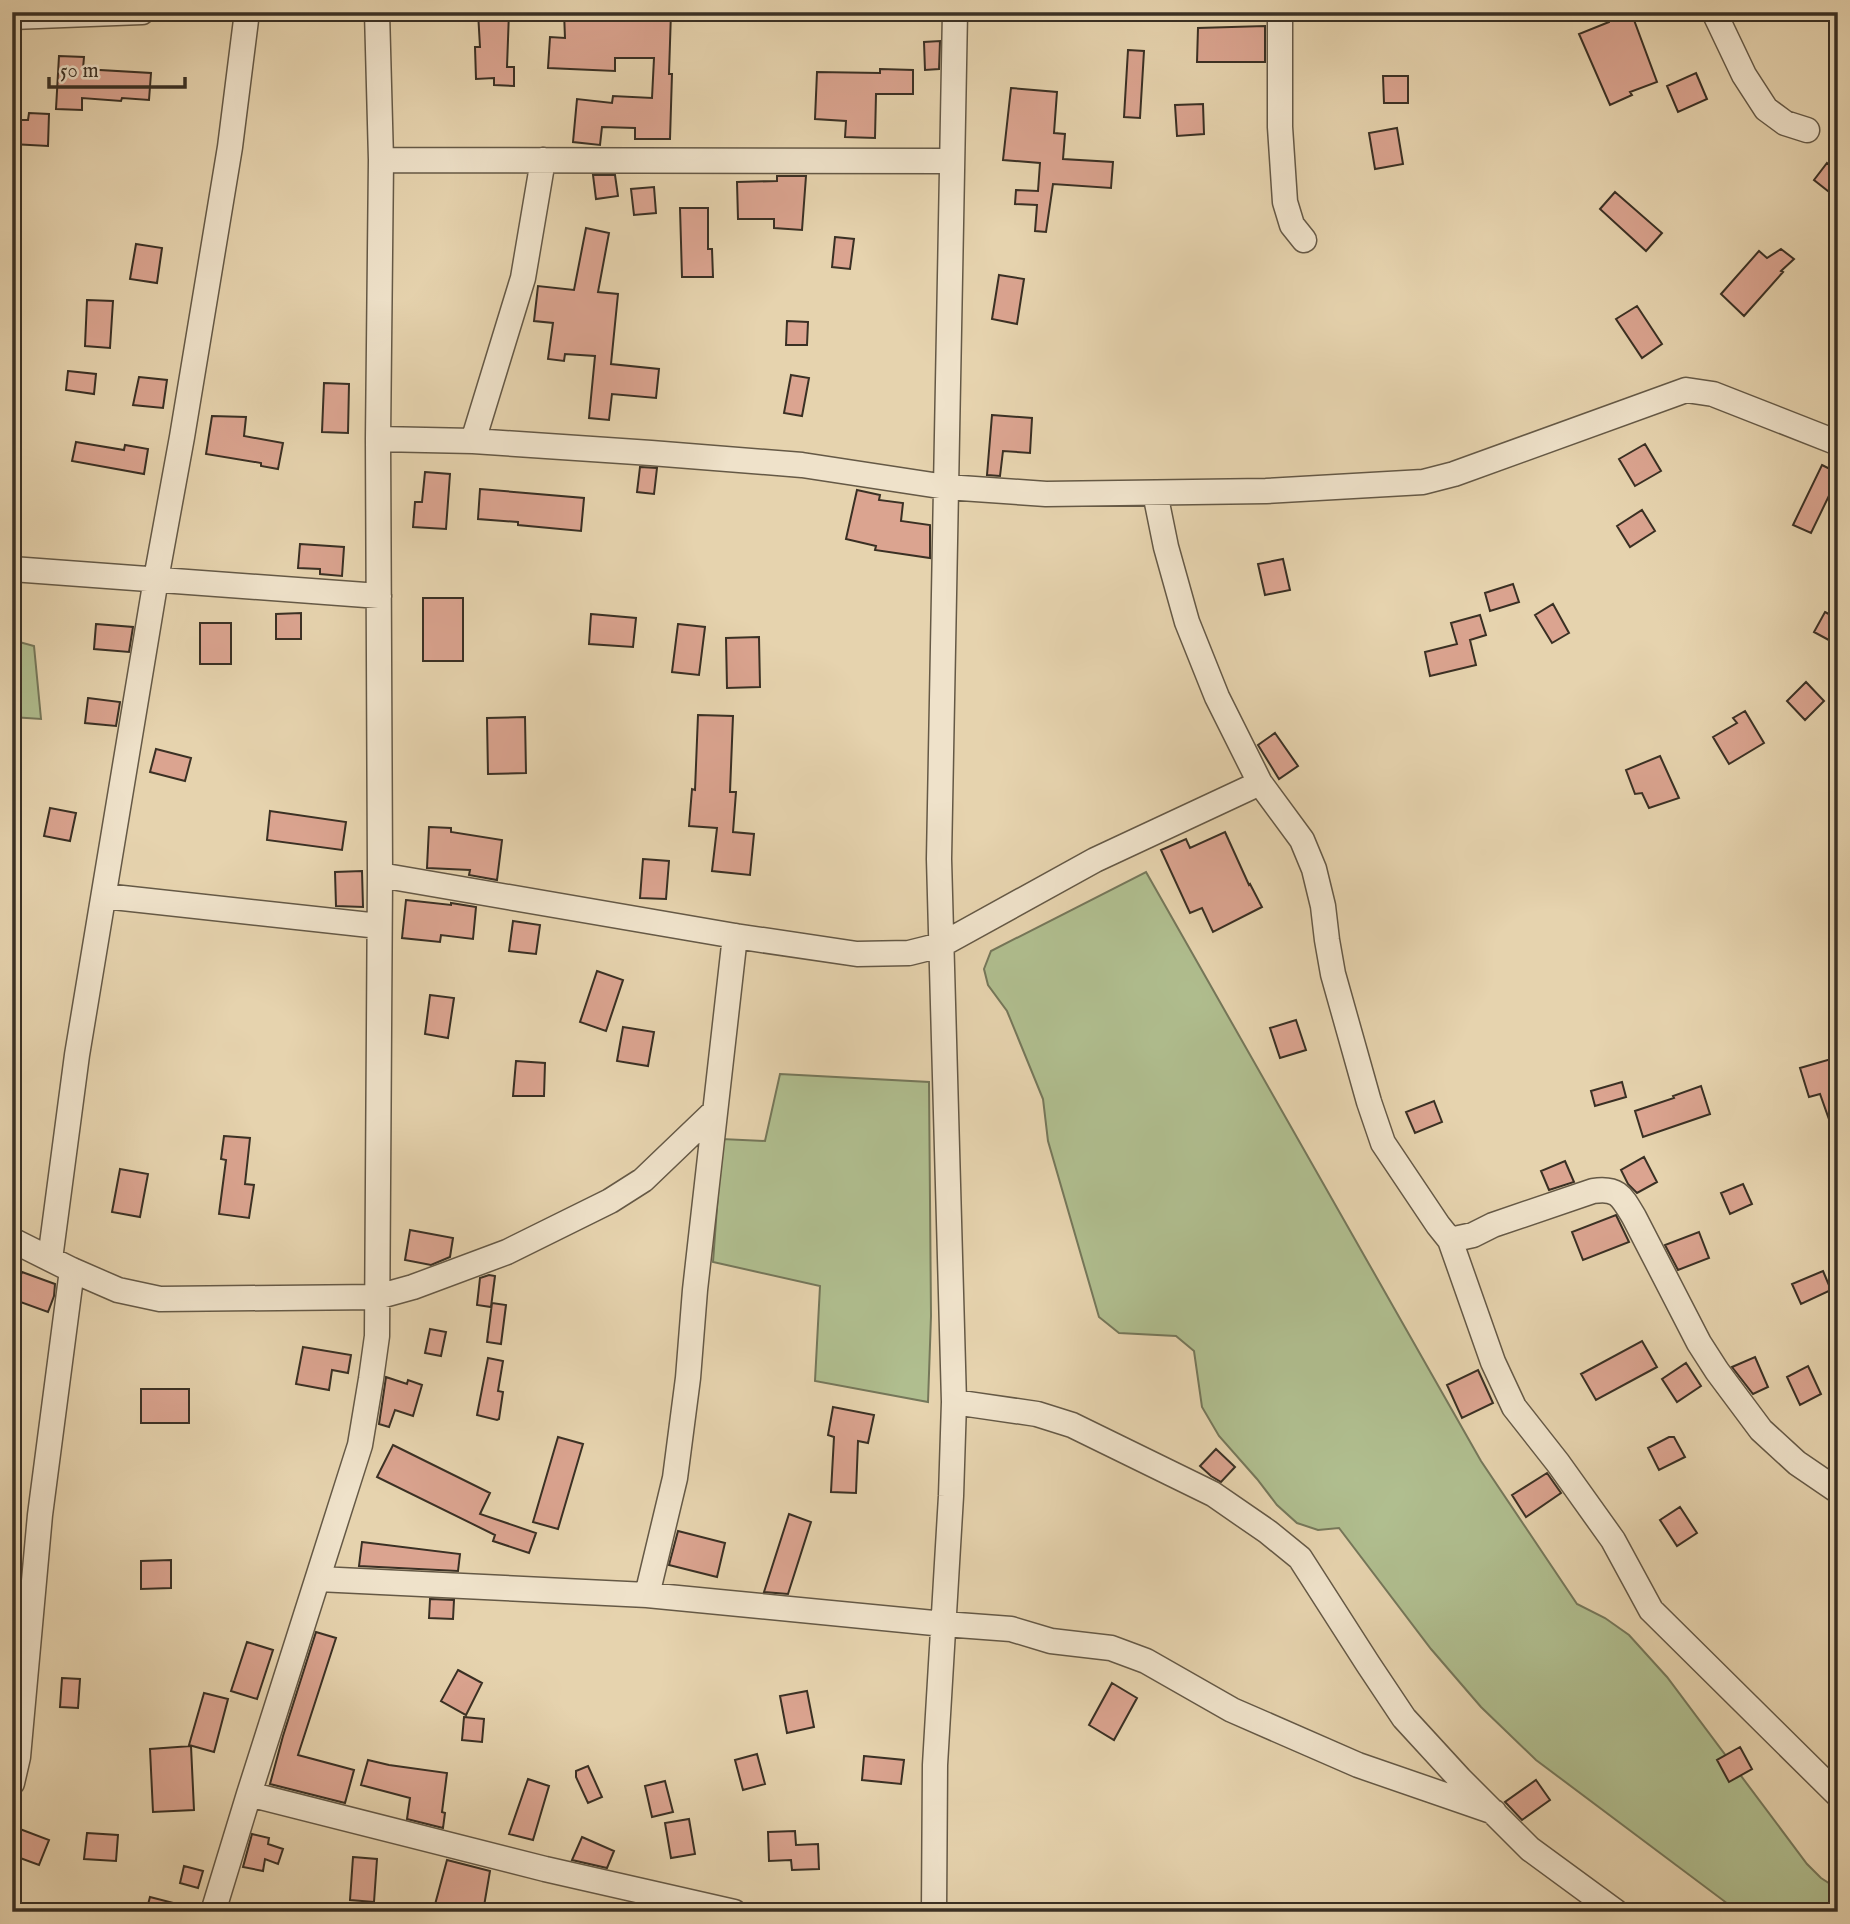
<svg xmlns="http://www.w3.org/2000/svg" width="1850" height="1924" font-family="'IM FELL English',serif">
<style>
.green{fill:#b0be8f;stroke:#75775a;stroke-width:2}
.building{fill:#dba490;stroke:#3a3024;stroke-width:2}
.lines{fill:none;stroke-linecap:round;stroke-linejoin:round}
.minor-casing{stroke:#655946;stroke-width:27}
.minor{stroke:#efe2ca;stroke-width:24}
</style>
<rect width="100%" height="100%" fill="#e6d3ae"/>
<filter id="stains"><feTurbulence type="fractalNoise" baseFrequency=".00286" numOctaves="4"/><feColorMatrix values="0 0 0 0 .2 0 0 0 0 .09 0 0 0 0 .02 0 0 0 .5 -.17"/></filter>
<radialGradient id="worn" r=".72"><stop offset=".6" stop-color="#630" stop-opacity="0"/><stop offset="1" stop-color="#630" stop-opacity=".3"/></radialGradient>
<path class="green" d="M12 640 34 646 41 719 12 717Z
M1146 872 1481 1461 1577 1604 1605 1618 1629 1635 1667 1677 1807 1864 1821 1878 1838 1889V1912H1745L1728 1904 1536 1760 1481 1707 1431 1649 1339 1528 1318 1530 1297 1523 1277 1505 1257 1479 1219 1436 1202 1407 1194 1351 1176 1336 1119 1333 1099 1317 1048 1141 1043 1099 1007 1011 988 985 984 969 991 951Z
M780 1074 929 1082 931 1316 928 1402 815 1381 820 1286 713 1262 722 1139 765 1141Z"/>
<path class="building" d="M478 12H509L507 67H514V86L494 85V78L476 79 475 47H480Z
M564 12H671L669 74H672L670 139H635V128L602 127 600 145 573 142 577 99 612 103 613 96 652 98 654 58H615V71L548 68 550 37 565 38Z
M1627 12H1631L1657 82 1630 92 1632 95 1610 105 1579 34 1609 22V19Z
M1265 26V62H1197L1198 28Z
M940 41 939 69 925 70 924 42Z
M1128 50 1144 51 1140 118 1124 117Z
M59 56 84 57 83 69 151 73 149 100 122 98 121 101 82 98V110L56 109Z
M880 69 913 70V94H876L875 138 845 137 846 121 815 119 817 72 880 73Z
M1696 73 1707 99 1678 112 1667 86Z
M1383 76H1408V103H1384Z
M1011 88 1057 92 1054 133 1065 134 1063 159 1113 162 1111 188 1053 184 1046 232 1035 231 1037 205 1015 204 1016 190 1038 191 1040 163 1003 160Z
M1203 104 1204 134 1177 136 1175 105Z
M29 113 49 114 48 146 12 144V120H28Z
M1397 128 1403 164 1375 169 1369 133Z
M1827 163 1838 172V199L1814 180Z
M593 175H615L618 196 596 199Z
M777 176H806L802 230 774 228V219H738L737 182 777 181Z
M654 187 656 213 634 215 631 189Z
M1615 192 1662 233 1646 251 1600 209Z
M680 208H708V249H712L713 277H682Z
M586 228 609 233 598 292 618 294 611 364 659 369 656 398 612 394 609 420 589 418 595 356 565 354 564 361 548 359 553 323 534 321 538 286 574 290Z
M835 237 854 239 850 269 832 267Z
M136 244 162 248 157 283 130 279Z
M1781 249 1794 259 1781 271 1783 272 1744 316 1721 294 1759 251 1767 258Z
M999 275 1024 279 1017 324 992 319Z
M87 300 113 301 110 348 85 346Z
M1637 306 1662 344 1642 358 1616 319Z
M787 321 808 322 807 345H786Z
M68 371 96 374 94 394 66 390Z
M791 375 809 378 802 416 784 413Z
M139 377 167 380 163 408 133 405Z
M324 383 349 384 348 433 322 432Z
M992 415 1032 418 1030 453 1003 451 1000 476 987 475Z
M212 416 246 417 244 436 283 443 278 469 261 466V463L206 454Z
M76 442 124 450 125 445 148 449 144 474 72 461Z
M1645 444 1661 471 1635 486 1619 459Z
M1822 465 1838 473V477L1811 533 1793 525Z
M640 467 657 468 654 494 637 492Z
M425 472 450 474 446 529 413 527 415 502H422Z
M480 489 584 498 581 531 518 525V522L478 519Z
M857 490 880 495 879 500 903 503 901 521 930 525V558L875 550 876 546 846 539Z
M1642 510 1655 531 1630 547 1617 526Z
M300 544 344 547 342 576 320 574V569L298 568Z
M1283 559 1290 590 1265 595 1258 564Z
M1513 584 1519 602 1490 611 1485 593Z
M423 598H463V661H423Z
M1553 604 1569 633 1552 643 1535 615Z
M1825 612 1838 619V645L1814 632Z
M301 613V639H276V614Z
M591 614 636 618 633 647 589 644Z
M1480 615 1486 635 1470 640 1476 665 1430 676 1425 652 1457 644 1451 623Z
M200 623H231V664H200Z
M96 624 133 627 129 652 94 649Z
M678 624 705 627 699 675 672 672Z
M759 637 760 687 727 688 726 638Z
M1806 682 1824 701 1805 720 1787 701Z
M88 698 120 702 116 726 85 723Z
M1745 711 1764 743 1729 764 1713 737 1737 723 1733 718Z
M698 715 733 716 730 792H736L733 832 754 834 750 875 712 871 717 828 689 826 692 789 695 790Z
M525 717 526 773 488 774 487 718Z
M1275 733 1298 766 1279 779 1258 745Z
M156 749 191 758 185 781 150 772Z
M1660 756 1679 798 1649 808 1642 793 1635 794 1626 770Z
M50 808 76 813 70 841 44 836Z
M270 811 346 822 342 850 267 840Z
M429 827 451 828V832L502 840 497 880 469 875 470 870 427 868Z
M1225 832 1249 885 1250 884 1262 907 1213 932 1202 908 1190 913 1161 850 1186 839 1190 848Z
M643 859 669 861 666 899 640 898Z
M362 871 363 907 336 906 335 872Z
M406 900 451 905V903L476 907 473 939 441 935 440 942 402 938Z
M513 921 540 925 536 954 509 951Z
M597 971 623 980 606 1031 580 1022Z
M430 995 454 998 448 1038 425 1034Z
M1296 1020 1306 1050 1280 1058 1270 1028Z
M623 1027 654 1032 648 1066 617 1061Z
M1838 1057V1138L1836 1139 1820 1094 1809 1097 1800 1068Z
M516 1061 545 1063 544 1096H513Z
M1622 1082 1626 1097 1595 1106 1591 1091Z
M1701 1086 1710 1114 1643 1137 1635 1111 1674 1098 1673 1096Z
M1434 1101 1442 1122 1415 1133 1406 1112Z
M224 1136 250 1138 245 1184 254 1185 249 1218 219 1214 226 1160 221 1159Z
M1644 1157 1657 1182 1637 1193 1628 1184 1621 1170Z
M1565 1161 1574 1182 1549 1190 1541 1171Z
M120 1169 148 1174 140 1217 112 1212Z
M1743 1184 1752 1204 1730 1214 1721 1193Z
M1616 1215 1629 1242 1583 1260 1572 1232Z
M410 1230 453 1238 450 1257 431 1265 405 1260Z
M1699 1232 1709 1258 1678 1270 1665 1245Z
M1823 1271 1831 1290 1801 1304 1792 1284Z
M22 1272 55 1284 54 1296 48 1312 12 1299Z
M489 1275 495 1276 491 1307 477 1305 480 1278Z
M492 1303 506 1305 501 1344 487 1342Z
M430 1329 446 1332 441 1356 425 1353Z
M1642 1341 1657 1367 1596 1400 1581 1374Z
M303 1347 351 1355 348 1373 332 1370 329 1390 296 1384Z
M1755 1357 1768 1387 1753 1394 1732 1367Z
M488 1358 503 1361 498 1391 503 1392 499 1419 497 1420 477 1415Z
M1686 1363 1701 1386 1677 1402 1662 1379Z
M1808 1366 1821 1394 1800 1405 1787 1377Z
M1478 1370 1493 1403 1462 1418 1447 1385Z
M386 1377 407 1384 408 1380 422 1385 413 1416 395 1410 389 1427 379 1424Z
M141 1389H189V1423H141Z
M833 1407 874 1415 868 1443 858 1441 856 1493 831 1492 834 1437 828 1435Z
M558 1437 583 1444 558 1529 533 1522Z
M1669 1437H1674L1685 1457 1659 1470 1648 1448Z
M393 1445 490 1493 480 1514 536 1533 529 1553 493 1541 495 1535 377 1477Z
M1216 1449 1235 1467 1221 1482 1211 1476 1200 1466Z
M1547 1473 1561 1493 1526 1517 1512 1495Z
M1680 1507 1697 1533 1677 1546 1660 1520Z
M789 1514 811 1522 788 1594 764 1592Z
M678 1531 725 1543 717 1577 669 1565Z
M362 1542 460 1554 458 1571 359 1566Z
M171 1560V1588L141 1589V1561Z
M430 1599 454 1600 453 1619 429 1618Z
M316 1632 336 1638 298 1755 354 1770 345 1803 270 1784 283 1736Z
M247 1642 273 1650 257 1699 231 1691Z
M458 1670 482 1683 466 1715 441 1701Z
M62 1678 80 1679 78 1708 60 1707Z
M1112 1683 1137 1698 1114 1740 1089 1725Z
M807 1691 814 1727 787 1733 780 1696Z
M204 1693 228 1699 214 1752 189 1745Z
M464 1717 484 1719 482 1742 462 1740Z
M191 1746 194 1810 153 1812 150 1749Z
M1740 1747 1752 1769 1729 1782 1717 1760Z
M757 1754 765 1784 743 1790 735 1760Z
M864 1756 904 1760 901 1784 862 1780Z
M368 1760 389 1765 447 1773 442 1812 445 1813 443 1828 407 1819 410 1798 361 1785Z
M588 1766 602 1797 588 1803 576 1777V1771Z
M528 1779 549 1786 533 1840 509 1834Z
M1536 1780 1550 1800 1522 1820 1505 1802Z
M665 1781 673 1812 652 1817 645 1786Z
M689 1819 695 1854 671 1858 665 1823Z
M12 1826 49 1840 39 1865 12 1855Z
M795 1831 796 1845 818 1844 819 1869 792 1870 791 1860 769 1861 768 1832Z
M87 1833 118 1835 116 1861 84 1859Z
M252 1834 269 1838 268 1844 283 1849 278 1864 265 1859 263 1871 243 1867Z
M582 1837 614 1851 607 1868 572 1860Z
M353 1857 377 1859 374 1902 350 1900Z
M447 1860 490 1871 483 1912H433Z
M184 1866 203 1871 198 1888 180 1883Z
M150 1897 189 1907V1912H146Z"/>
<g class="lines">
<g class="minor-casing">
<path id="minor" d="M1280 12V127L1285 202 1292 225 1304 240
M1714 12 1744 75 1766 109 1785 123 1807 130
M12 17 142 12
M381 160 951 161
M378 439 473 441 651 453 802 465 946 487 1046 494 1266 491 1423 482 1454 474 1686 390 1713 394 1838 443
M473 441 523 278 543 160
M1155 493 1166 547 1187 622 1217 697 1260 783 1302 840 1314 869 1323 906 1327 940 1333 974 1369 1102 1383 1143 1438 1225 1450 1240 1493 1362 1514 1407 1558 1463 1613 1540 1651 1610 1838 1795
M12 569 379 596
M380 875 735 936 857 954 909 953 941 945 1095 860 1260 783
M104 896 379 926
M12 1240 72 1270 118 1290 160 1299 377 1297 413 1287 507 1252 610 1201 643 1180 715 1111
M1450 1240 1473 1235 1493 1225 1593 1191C1618 1187 1622 1197 1634 1217L1699 1343 1717 1371 1761 1430 1797 1463 1838 1491
M50 1259 77 1055 156 579 182 437 230 147 247 12
M954 1402 1037 1414 1072 1425 1213 1494 1268 1532 1300 1558 1368 1664 1404 1718 1460 1779 1530 1849 1616 1912
M318 1579 647 1595 944 1624 1011 1629 1051 1641 1111 1648 1146 1661 1232 1710 1358 1765 1494 1812
M647 1595 675 1478 688 1378 695 1290 735 936
M12 1783 18 1757 40 1515 72 1270
M249 1794 545 1869 734 1912
M213 1912 249 1794 360 1445 371 1379 377 1336 380 875 378 439 381 160 377 12
M934 1912 935 1765 951 1496 954 1402 939 859 955 12"/>
</g>
<use href="#minor" class="minor"/>
</g>
<rect width="1850" height="1924" fill="none" stroke="#e6d3ae" stroke-width="42"/>
<rect x="14" y="14" width="1822" height="1896" fill="none" stroke="#3a3024" stroke-width="3.5"/>
<rect x="21" y="21" width="1808" height="1882" fill="none" stroke="#3a3024" stroke-width="2"/>
<path d="M49 77v10h136v-10" fill="none" stroke="#3a3024" stroke-width="3.5"/>
<text x="60" y="77" font-size="21" fill="#3a3024" stroke="#efe2ca" stroke-width="5" paint-order="stroke">50 m</text>
<rect width="100%" height="100%" filter="url(#stains)"/>
<rect width="100%" height="100%" fill="url(#worn)"/>
</svg>
